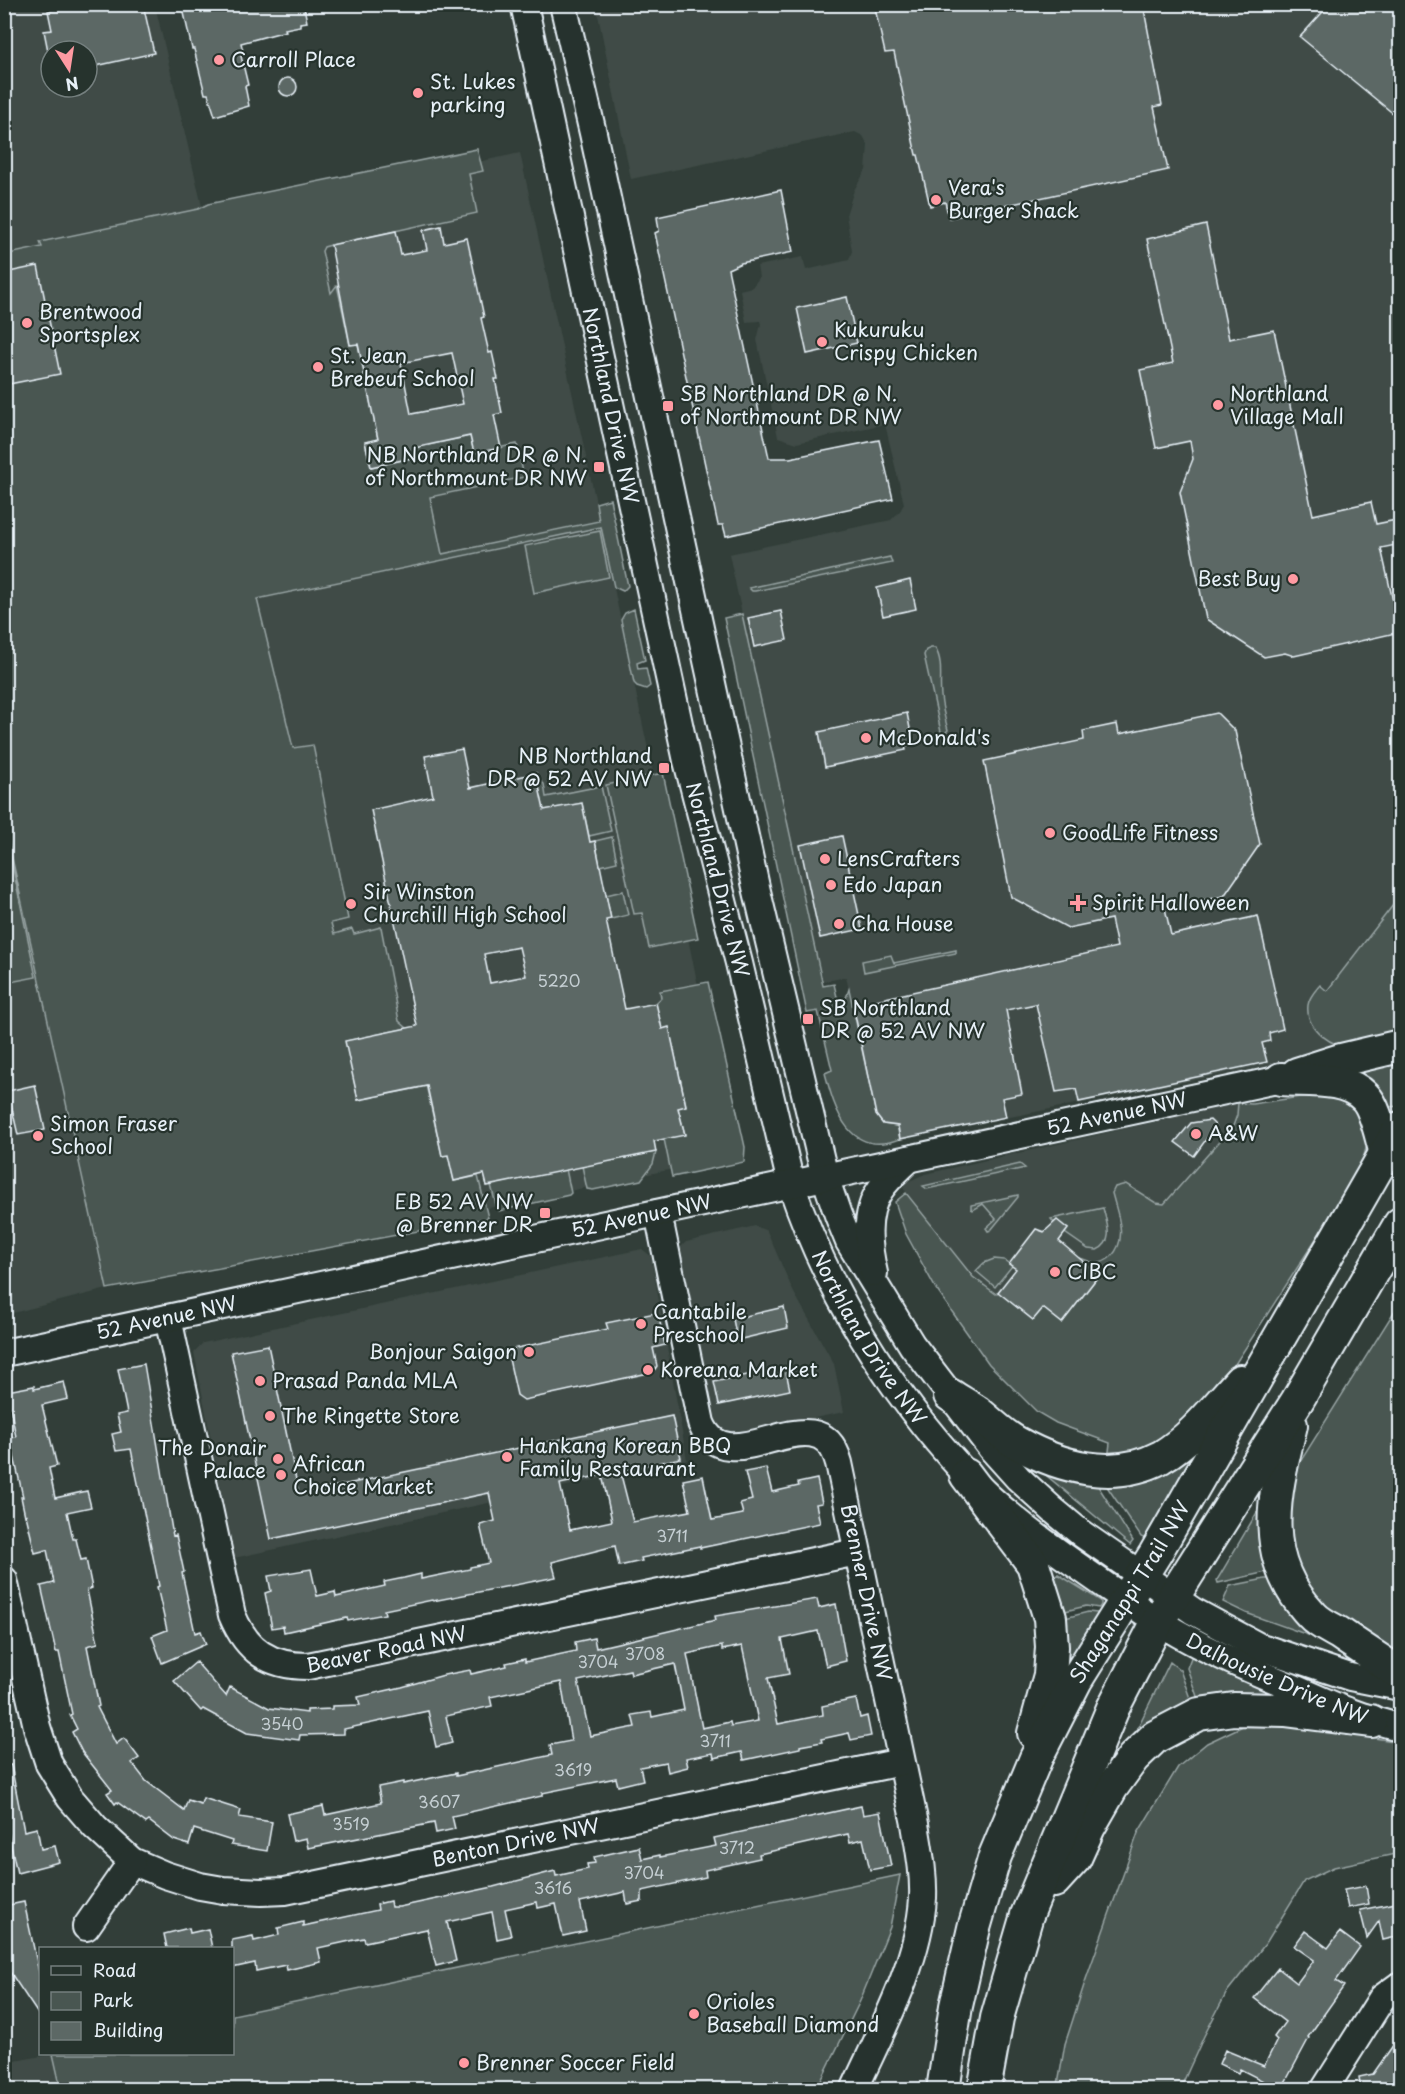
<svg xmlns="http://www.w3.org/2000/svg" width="1405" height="2094" font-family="'Playpen Sans',sans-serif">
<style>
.built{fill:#3f4b46;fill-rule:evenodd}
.green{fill:#495651;stroke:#98a4a4;stroke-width:1.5}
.building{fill:#5c6865;stroke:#e8f1f8;stroke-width:1.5;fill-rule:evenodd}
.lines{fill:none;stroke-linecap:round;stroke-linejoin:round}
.minor-casing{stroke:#e8f1f8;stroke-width:30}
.major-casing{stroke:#e8f1f8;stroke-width:36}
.minor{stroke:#26332d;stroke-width:26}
.major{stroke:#26332d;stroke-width:32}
.poi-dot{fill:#ff9aa2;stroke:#26332d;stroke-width:2}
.labels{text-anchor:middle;stroke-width:4.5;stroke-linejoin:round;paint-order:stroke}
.number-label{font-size:16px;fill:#c5cfd3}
.poi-label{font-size:20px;fill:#e8f1f8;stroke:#26332d;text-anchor:start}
.street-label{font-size:20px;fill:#e8f1f8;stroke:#26332d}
</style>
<rect width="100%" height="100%" fill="#323e39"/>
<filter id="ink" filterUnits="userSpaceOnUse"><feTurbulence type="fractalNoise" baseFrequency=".0167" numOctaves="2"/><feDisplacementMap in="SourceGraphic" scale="12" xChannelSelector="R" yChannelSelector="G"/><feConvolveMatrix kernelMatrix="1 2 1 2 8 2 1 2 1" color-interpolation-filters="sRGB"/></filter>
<g filter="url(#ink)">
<path class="built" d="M4 5H155L205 219 520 153 600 521 423 558 42 247 5 255ZM51 51H87V87H51Z
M596 5H1400V896L1327 991 1320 985 1309 1000 1356 1048 900 1139 897 1126 887 1125 878 1118 846 977 822 982 729 554 891 520 900 511 904 504 885 424 797 443 778 437 757 340 761 324 760 321 746 322 740 290 752 287 759 278 757 266 803 257 806 270 849 260 852 251 846 215 854 190 866 170 868 145 863 136 855 132 631 179Z
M601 527 734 1156 107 1289 5 1315V983L36 976 5 831V652Z
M1238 1103 1237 1115 1233 1126 1164 1204 1156 1203 1126 1184 1115 1187 1113 1189 1112 1193 1121 1234 1120 1243 1116 1251 1108 1260 1099 1263 1081 1259 1099 1275 1062 1323 1033 1320 999 1292 996 1294 973 1277 903 1188 907 1182 925 1174Z
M755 1226 767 1231 793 1291 834 1364 844 1412 737 1434 722 1431 714 1420 677 1251 686 1242Z
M642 1249 651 1256 687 1460 234 1558 194 1352 203 1343Z
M53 2054 61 2089H5L4 2063Z"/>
<path class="green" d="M477 149 483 171 469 174 477 213 331 245 324 247 322 251 331 293 337 285 350 345 358 344 378 439 365 442 371 467 416 457 414 448 470 436 474 453 517 444 524 477 430 497 442 554 599 521 596 503 610 499 628 586 623 591 614 587 601 527 257 599 293 748 313 745 348 919 331 923 334 934 352 929 354 934 381 927 399 1021 407 1028 346 1041 358 1100 418 1088 424 1076 442 1156 448 1155 454 1181 478 1176 488 1218 107 1289 5 826 4 255 42 247 40 242 198 209 208 204Z
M600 531 609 577 534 593 525 546Z
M890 557 892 563 755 591H752L749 588Z
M634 609 645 660 637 663 638 669 646 668 650 686 646 689 637 686 634 683 621 620 625 613Z
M742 614 823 986 834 984 837 997 845 1001 849 989 876 1115 883 1124 897 1126 900 1139C849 1158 835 1111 825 1073L832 1070 818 1011 807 1013 724 618Z
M931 648H935C944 662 939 680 941 696 942 708 945 719 948 730L944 734 941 732 924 655 926 650Z
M663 773 698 938 649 948 642 913 634 914 606 785Z
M537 779 544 784 546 797 601 786 611 831 589 836 582 803 544 810Z
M5 831 36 977 5 983H4Z
M612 837 617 862 600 866 595 841Z
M623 891 628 915 611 919 606 895Z
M1400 896V1035C1388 1038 1368 1047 1355 1048 1333 1048 1305 1030 1308 1005 1309 997 1315 991 1320 985L1327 991Z
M956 950V953L864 972 862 961 891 955 894 963Z
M708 982 745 1147 744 1162 672 1177 664 1139 685 1134 678 1108 686 1105 669 1028 662 1029 656 1003 661 998 660 991Z
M1400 1053V1100L1398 1106 1390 1107C1380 1089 1364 1083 1347 1074Z
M1327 1093 1353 1098 1368 1141 1362 1163 1352 1183 1228 1375 1168 1442 1108 1460 1110 1443 1056 1423 1037 1412 989 1364 936 1289 906 1234 895 1202 906 1193 973 1277 996 1294 998 1292 1033 1320 1043 1308 1062 1323 1099 1275 1079 1258C1085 1259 1092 1263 1098 1263 1103 1263 1107 1260 1111 1257 1129 1239 1117 1214 1112 1193L1115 1187 1126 1184 1156 1203 1164 1204 1233 1126 1237 1115 1238 1103 1252 1104Z
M656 1152 653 1164 641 1180 593 1190 587 1189 582 1166Z
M1020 1164 1025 1168 927 1189 923 1186Z
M566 1169 571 1193 569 1195 499 1211 497 1209 491 1185Z
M1018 1195V1197L991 1230 988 1231 986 1228 996 1219 983 1204 973 1210 971 1209V1205Z
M1103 1208C1107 1224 1115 1242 1097 1250L1088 1249 1065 1233 1068 1229 1054 1223 1051 1219Z
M994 1259 1004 1260 1012 1266 995 1287 976 1271 984 1263Z
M1400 1302V1652L1355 1634 1324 1608 1291 1563 1289 1489 1300 1462Z
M1194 1448 1200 1454 1148 1540 1141 1537 1108 1488 1109 1481Z
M1051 1470 1099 1481 1098 1486 1133 1541 1130 1545 1047 1476Z
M1259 1509 1267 1513 1271 1571 1218 1583 1217 1580Z
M1058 1574 1101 1601V1605L1099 1608 1086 1606 1061 1612 1052 1580Z
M1265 1579H1273L1314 1628 1311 1636 1246 1613 1223 1602 1230 1586Z
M1088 1612 1097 1613 1104 1617 1065 1697 1061 1619Z
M1192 1655 1274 1694 1272 1701 1199 1702 1187 1668Z
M1170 1662 1180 1670 1192 1704 1132 1739Z
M1247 1724H1284L1400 1742V1853L1334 1867 1304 1881 1266 1943 1227 1992 1204 2036 1180 2089 1057 2090 1065 2044 1085 1982 1138 1833 1178 1767 1207 1743Z
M900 1875 890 1927 860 2001 817 2089H61L53 2054H232L233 2015Z"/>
<path class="building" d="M51 4H143L154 53 87 68V51H48L44 31 52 30 48 11 53 10Z
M182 4H301L302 8 304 7 307 22 300 23V26L285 29 286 31 241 43 244 55 241 56 248 85 245 86 249 106 215 116 208 94H205L194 49H192Z
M874 4H1143L1162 105 1154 107 1168 170 949 218 945 202 930 206 918 155H916L894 52 885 53Z
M1330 4H1401V120L1300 37Z
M279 87a9 9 0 1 1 18 0a9 9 0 1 1-18 0Z
M781 190 793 252 741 263 728 269 769 458H790L879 440 893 499 726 536 723 525H718L655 233 659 231 657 217Z
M1206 225 1229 339 1274 330 1313 515 1371 502 1376 524 1401 519V544L1381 548 1400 632 1294 656 1285 653 1264 657 1206 619 1180 492 1193 459 1190 441 1156 448 1140 370 1173 363 1147 239Z
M441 226 444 243 467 238 484 317 481 318 489 353 492 352 498 379H495L502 413 494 415 501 448 474 453 470 436 414 448 416 457 371 467 365 442 378 439 358 344 350 345 331 245 396 231 401 255 427 250 423 230ZM452 353 463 404 411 414 401 363Z
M38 266 60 374 4 385V273Z
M847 297 857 343 807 354 797 308Z
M910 580 916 609 883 616 877 588Z
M781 611 787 640 754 647 748 618Z
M907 713 913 744 905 746 906 750 825 767 819 732Z
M1217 713 1235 731 1260 844 1224 896 1165 908 1171 935 1258 916 1283 1029 1269 1033 1270 1041 1262 1043 1267 1062 1079 1102 1076 1089 1056 1092 1036 1004 1006 1010 1022 1094 1002 1098 1006 1117 900 1139 898 1126 883 1124 876 1115 853 1005 1117 947 1111 919 1068 928 1011 897 984 761 1084 740 1083 731 1117 724 1119 734Z
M462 749 470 788 536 773 544 810 582 803 590 842 595 841 611 919 606 920 625 1009 656 1003 662 1029 669 1027 686 1106 678 1108 685 1135 654 1141 656 1152 487 1186 484 1174 454 1181 448 1155 442 1156 427 1086 358 1100 345 1041 417 1026 371 810 433 796 425 756ZM519 947 526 976 490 983 484 954Z
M842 836 862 929 820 938 800 845Z
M35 1085 45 1130 18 1135 8 1091Z
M1210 1120 1216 1126 1194 1156 1175 1142 1191 1123Z
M1057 1220 1068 1229 1059 1241 1099 1275 1062 1323 1043 1308 1033 1320 998 1292 1016 1269 1009 1264 1036 1229 1044 1232Z
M784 1307 788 1328 737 1340 733 1319Z
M655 1313 657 1318H659L665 1345 653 1348 657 1366 653 1372 524 1400 517 1395 507 1350 608 1329 606 1323Z
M268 1345 299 1494 672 1416 681 1458 620 1471 633 1522 690 1511 683 1480 703 1476 712 1520 743 1514 740 1503 752 1500 745 1472 766 1468 772 1492 799 1486 798 1483 817 1479 822 1503 816 1504 820 1523 700 1548V1546L641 1558 642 1561 619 1566 615 1546 552 1562 556 1577 433 1601 432 1600 384 1610 385 1614 348 1621 347 1618 284 1632 283 1626 272 1628 265 1593 271 1591 268 1576 311 1569 317 1596 335 1592 336 1597 385 1586 384 1582 404 1578 421 1574V1579L470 1569V1567L489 1563 480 1525 495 1521 489 1493 271 1539 231 1352ZM602 1475 612 1521 570 1530 560 1484Z
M144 1364 173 1536 176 1535 184 1572 182 1573 195 1633 201 1631 206 1644 162 1663 152 1636 167 1630 157 1587 159 1586 131 1449 116 1451 112 1434 121 1432 117 1415 127 1413 118 1369Z
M785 1367 790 1390 719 1405 714 1382Z
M64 1382 68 1399 42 1405 57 1466 49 1468 55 1498 87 1491 91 1507 67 1512 73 1539H76L81 1560 86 1559 92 1588 87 1590 98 1643 87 1646 99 1706 97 1707 116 1744 124 1738 139 1758 132 1763 146 1781 184 1810 188 1800 201 1804 203 1798 241 1810 239 1817 272 1822 267 1851 231 1845 232 1841 194 1829 189 1845 174 1840 149 1821 146 1823 117 1802 115 1804 107 1793 112 1790 82 1752 72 1732 77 1729 70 1715 72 1714 59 1652H56L41 1586 54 1583 47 1550 35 1553 26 1515 25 1516 21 1497H23L10 1438 16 1437 7 1391 34 1386V1389Z
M817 1599 819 1608 836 1604 846 1661 826 1666 818 1631 782 1639 789 1674 768 1678 778 1724 823 1715 822 1706 856 1699 860 1718 867 1716 871 1736 851 1740 849 1733 821 1739 822 1742 800 1746V1748L744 1760 742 1752 714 1758 713 1753 686 1758 688 1767 668 1772 666 1762 640 1767 643 1780 618 1786 616 1778 542 1793V1796L452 1816 455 1829 436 1833 434 1823 308 1848 306 1838 293 1841 287 1814 323 1806 325 1815 381 1803 378 1787 403 1782V1784L456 1773V1776L552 1755 550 1745 571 1741 561 1682 490 1697 492 1706 446 1716 452 1743 436 1747 428 1711 344 1729V1734L300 1735 299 1740 247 1733 203 1709 201 1711 174 1681 196 1662 226 1696 230 1687 269 1708 307 1713V1710L332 1709V1706L360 1705 358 1697 402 1687 444 1675 470 1670 471 1674 507 1666 506 1663 525 1659V1662L576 1651 575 1642 594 1638 596 1648 716 1620 715 1616ZM722 1646V1650L742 1646 758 1721 731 1726 730 1722 702 1728 687 1654ZM675 1664 684 1710 652 1717 651 1712 632 1715 635 1727 590 1736 578 1681 630 1670 631 1674Z
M4 1765H11L24 1831 37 1828 41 1849 55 1846 59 1862 17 1873 7 1827H4Z
M861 1806 863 1815 880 1812 891 1866 870 1870 863 1839 850 1842 848 1834 759 1854 760 1858 705 1870 706 1877 642 1891V1901L627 1904 625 1892 580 1902 586 1931 563 1936 556 1904 538 1908 537 1902 505 1909 511 1936 497 1939 492 1912 447 1922 456 1961 436 1966 427 1929 365 1942 364 1938 318 1948 321 1962 287 1970 286 1965 256 1971 255 1963 232 1968V1940L253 1936 254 1941 279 1935 278 1928 303 1922V1926L378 1910 377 1904 390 1901 391 1907H399L493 1887 555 1871 556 1876 588 1869 587 1864 595 1863 594 1857 639 1847 642 1859 660 1855V1857L716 1846 714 1838Z
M1366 1886 1369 1904 1348 1908 1344 1890Z
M24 1902 40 1977V2017L4 1963V1906Z
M1401 1902V1936L1383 1940 1379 1921 1367 1938 1360 1910Z
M189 1928 190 1933 208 1929 212 1948H167L164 1934Z
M1305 1931 1328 1948 1340 1932 1360 1947 1336 1981 1344 1986 1308 2037 1309 2038 1281 2090 1240 2069 1238 2073 1219 2064 1225 2050 1264 2066 1277 2040 1274 2037 1285 2022 1254 1998 1278 1968 1297 1983 1314 1960 1294 1946Z
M1401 2034V2084L1396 2090H1361L1359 2077 1373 2074Z"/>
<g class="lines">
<g class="minor-casing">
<g id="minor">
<path id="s1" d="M524 4 687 761 739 963 791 1184C827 1291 889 1391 966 1474 1001 1512 1046 1544 1089 1574 1118 1594 1148 1617 1179 1634 1211 1652 1244 1667 1278 1681 1318 1698 1357 1718 1400 1727"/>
<path d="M563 4 593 133 756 887 825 1177 838 1215 849 1242 912 1345 991 1448 1018 1478 1053 1510 1082 1534 1193 1611 1258 1646 1350 1677 1400 1687"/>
<path id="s2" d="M658 1213 701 1423C728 1489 818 1386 839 1463L915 1824C919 1849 924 1873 923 1898 919 1963 881 2031 854 2090"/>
<path d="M874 1273C868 1248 864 1213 880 1190 888 1178 899 1169 909 1159"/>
<path id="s3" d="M168 1318 232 1615C247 1651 269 1666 308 1666L857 1552"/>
<path id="s4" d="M4 1353 1281 1079"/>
<path id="s5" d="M4 1580 37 1727 49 1764 70 1798 95 1827 132 1861 165 1875 200 1886 223 1890 261 1892 285 1891 901 1762"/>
<path d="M86 1927 132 1861"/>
<path d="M1324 2090 1382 1998 1400 1985"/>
</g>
</g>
<g class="major-casing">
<g id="major">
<path d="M1297 1074 1341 1060 1400 1046"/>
<path d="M1281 1079C1308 1081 1345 1076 1365 1097 1376 1108 1381 1138 1386 1153"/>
<path d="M950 1395C959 1401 968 1406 977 1412 990 1422 1002 1435 1017 1443 1060 1467 1114 1482 1161 1457 1192 1439 1216 1407 1240 1381"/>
<path d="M1291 1425C1274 1495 1257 1557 1312 1615 1319 1623 1330 1628 1339 1633 1359 1647 1380 1660 1400 1674"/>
<path d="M966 1475 1033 1564 1050 1618 1052 1647 1050 1675 1034 1733"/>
<path d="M1054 1881 1075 1858 1089 1827 1112 1787 1133 1758 1155 1737 1199 1714 1234 1709 1285 1710 1371 1721"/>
<path id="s6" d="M943 2090 956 2006 974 1928 995 1856 1036 1758 1076 1680 1155 1554 1400 1128"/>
<path d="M984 2090 997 2018 1027 1915 1113 1708 1158 1621 1297 1401 1400 1224"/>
</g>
</g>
<use href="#minor" class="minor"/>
<use href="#major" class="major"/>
</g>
</g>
<g class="poi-dot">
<circle cx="219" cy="60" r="6"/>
<circle cx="418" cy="93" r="6"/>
<circle cx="936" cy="200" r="6"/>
<circle cx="27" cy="323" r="6"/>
<circle cx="822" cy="342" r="6"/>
<circle cx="318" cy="367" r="6"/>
<circle cx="1218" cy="405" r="6"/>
<rect x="662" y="400" width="12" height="12" rx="3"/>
<rect x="593" y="461" width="12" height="12" rx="3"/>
<circle cx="1293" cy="579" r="6"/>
<circle cx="866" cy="738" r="6"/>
<rect x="658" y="762" width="12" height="12" rx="3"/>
<circle cx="1050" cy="833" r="6"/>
<circle cx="825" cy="859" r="6"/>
<circle cx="831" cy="885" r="6"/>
<path d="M1075 894h6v6h6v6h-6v6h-6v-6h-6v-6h6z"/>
<circle cx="351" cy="904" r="6"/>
<circle cx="839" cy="924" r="6"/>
<rect x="802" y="1013" width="12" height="12" rx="3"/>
<circle cx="1196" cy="1134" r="6"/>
<circle cx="38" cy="1136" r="6"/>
<rect x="539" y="1207" width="12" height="12" rx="3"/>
<circle cx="1055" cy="1272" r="6"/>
<circle cx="641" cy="1324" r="6"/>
<circle cx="529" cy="1352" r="6"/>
<circle cx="648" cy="1370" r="6"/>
<circle cx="260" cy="1381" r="6"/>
<circle cx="270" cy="1416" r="6"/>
<circle cx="507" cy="1457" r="6"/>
<circle cx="278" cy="1459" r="6"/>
<circle cx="281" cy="1475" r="6"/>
<circle cx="694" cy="2014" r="6"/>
<circle cx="464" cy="2063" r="6"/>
</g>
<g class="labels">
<g class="number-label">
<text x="559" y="987">5220</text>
<text x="672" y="1542">3711</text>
<text x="645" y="1660">3708</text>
<text x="598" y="1668">3704</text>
<text x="282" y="1730">3540</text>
<text x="715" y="1747">3711</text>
<text x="573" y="1776">3619</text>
<text x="439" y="1808">3607</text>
<text x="351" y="1830">3519</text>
<text x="737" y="1854">3712</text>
<text x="644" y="1879">3704</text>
<text x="553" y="1894">3616</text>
</g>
<g class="poi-label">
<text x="231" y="67">Carroll Place</text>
<text x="430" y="89">St. Lukes<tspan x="430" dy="23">parking</tspan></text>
<text x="948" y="195">Vera's<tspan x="948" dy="23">Burger Shack</tspan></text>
<text x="39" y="319">Brentwood<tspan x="39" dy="23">Sportsplex</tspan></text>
<text x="834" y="337">Kukuruku<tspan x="834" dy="23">Crispy Chicken</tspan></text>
<text x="330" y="363">St. Jean<tspan x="330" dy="23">Brebeuf School</tspan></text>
<text x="680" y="401">SB Northland DR @ N.<tspan x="680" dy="23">of Northmount DR NW</tspan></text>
<text x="1230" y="401">Northland<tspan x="1230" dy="23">Village Mall</tspan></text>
<text x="587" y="462" text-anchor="end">NB Northland DR @ N.<tspan x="587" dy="23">of Northmount DR NW</tspan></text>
<text x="1281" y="586" text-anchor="end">Best Buy</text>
<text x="878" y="745">McDonald's</text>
<text x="652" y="763" text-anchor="end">NB Northland<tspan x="652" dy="23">DR @ 52 AV NW</tspan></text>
<text x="1062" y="840">GoodLife Fitness</text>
<text x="837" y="866">LensCrafters</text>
<text x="843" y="892">Edo Japan</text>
<text x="363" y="899">Sir Winston<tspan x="363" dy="23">Churchill High School</tspan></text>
<text x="1092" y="910">Spirit Halloween</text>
<text x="851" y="931">Cha House</text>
<text x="820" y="1015">SB Northland<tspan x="820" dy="23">DR @ 52 AV NW</tspan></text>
<text x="50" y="1131">Simon Fraser<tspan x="50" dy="23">School</tspan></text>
<text x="1208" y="1141">A&amp;W</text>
<text x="533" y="1209" text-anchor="end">EB 52 AV NW<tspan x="533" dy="23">@ Brenner DR</tspan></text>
<text x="1067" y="1279">CIBC</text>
<text x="653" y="1319">Cantabile<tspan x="653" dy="23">Preschool</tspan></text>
<text x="517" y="1359" text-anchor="end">Bonjour Saigon</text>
<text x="660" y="1377">Koreana Market</text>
<text x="272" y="1388">Prasad Panda MLA</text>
<text x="282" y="1423">The Ringette Store</text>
<text x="519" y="1453">Hankang Korean BBQ<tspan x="519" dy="23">Family Restaurant</tspan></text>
<text x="266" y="1455" text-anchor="end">The Donair<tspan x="266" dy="23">Palace</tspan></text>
<text x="293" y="1471">African<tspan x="293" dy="23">Choice Market</tspan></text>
<text x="706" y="2009">Orioles<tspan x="706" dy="23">Baseball Diamond</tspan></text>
<text x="476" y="2070">Brenner Soccer Field</text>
</g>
<g class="street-label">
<text dy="7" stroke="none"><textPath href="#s1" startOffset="411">Northland Drive NW</textPath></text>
<text dy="7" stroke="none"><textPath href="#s1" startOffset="897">Northland Drive NW</textPath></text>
<text dy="7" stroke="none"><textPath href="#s4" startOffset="1138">52 Avenue NW</textPath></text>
<text dy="7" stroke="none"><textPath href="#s4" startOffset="652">52 Avenue NW</textPath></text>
<text dy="7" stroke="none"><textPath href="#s4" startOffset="166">52 Avenue NW</textPath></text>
<text dy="7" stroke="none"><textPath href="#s1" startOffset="1383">Northland Drive NW</textPath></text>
<text dy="7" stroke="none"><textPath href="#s6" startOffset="537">Shaganappi Trail NW</textPath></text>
<text dy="7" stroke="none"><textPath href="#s2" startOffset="512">Brenner Drive NW</textPath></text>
<text dy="7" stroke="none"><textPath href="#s3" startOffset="482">Beaver Road NW</textPath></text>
<text dy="7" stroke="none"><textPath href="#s1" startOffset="1926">Dalhousie Drive NW</textPath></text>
<text dy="7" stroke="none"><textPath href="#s5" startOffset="712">Benton Drive NW</textPath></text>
</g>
</g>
<rect width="1405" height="2094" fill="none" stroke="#26332d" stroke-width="24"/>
<rect x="12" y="12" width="1381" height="2070" fill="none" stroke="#e8f1f8" stroke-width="2" filter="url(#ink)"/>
<rect x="39" y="1947" width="195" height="108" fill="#26332d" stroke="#747f7e" stroke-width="1.5"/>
<rect x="51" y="1966" width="30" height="9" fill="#26332d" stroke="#747f7e" stroke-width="1.5"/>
<text x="93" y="1977" font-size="18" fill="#e8f1f8">Road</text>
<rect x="51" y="1992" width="30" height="18" fill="#495651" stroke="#747f7e" stroke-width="1.5"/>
<text x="93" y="2007" font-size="18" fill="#e8f1f8">Park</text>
<rect x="51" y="2022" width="30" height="18" fill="#5c6865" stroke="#747f7e" stroke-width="1.5"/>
<text x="93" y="2037" font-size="18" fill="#e8f1f8">Building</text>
<g transform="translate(69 69) rotate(168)"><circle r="28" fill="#26332d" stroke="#747f7e" stroke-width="1.5"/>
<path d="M0-4.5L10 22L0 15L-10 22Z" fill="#ff9aa2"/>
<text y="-9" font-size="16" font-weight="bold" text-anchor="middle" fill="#e8f1f8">N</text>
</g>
</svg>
